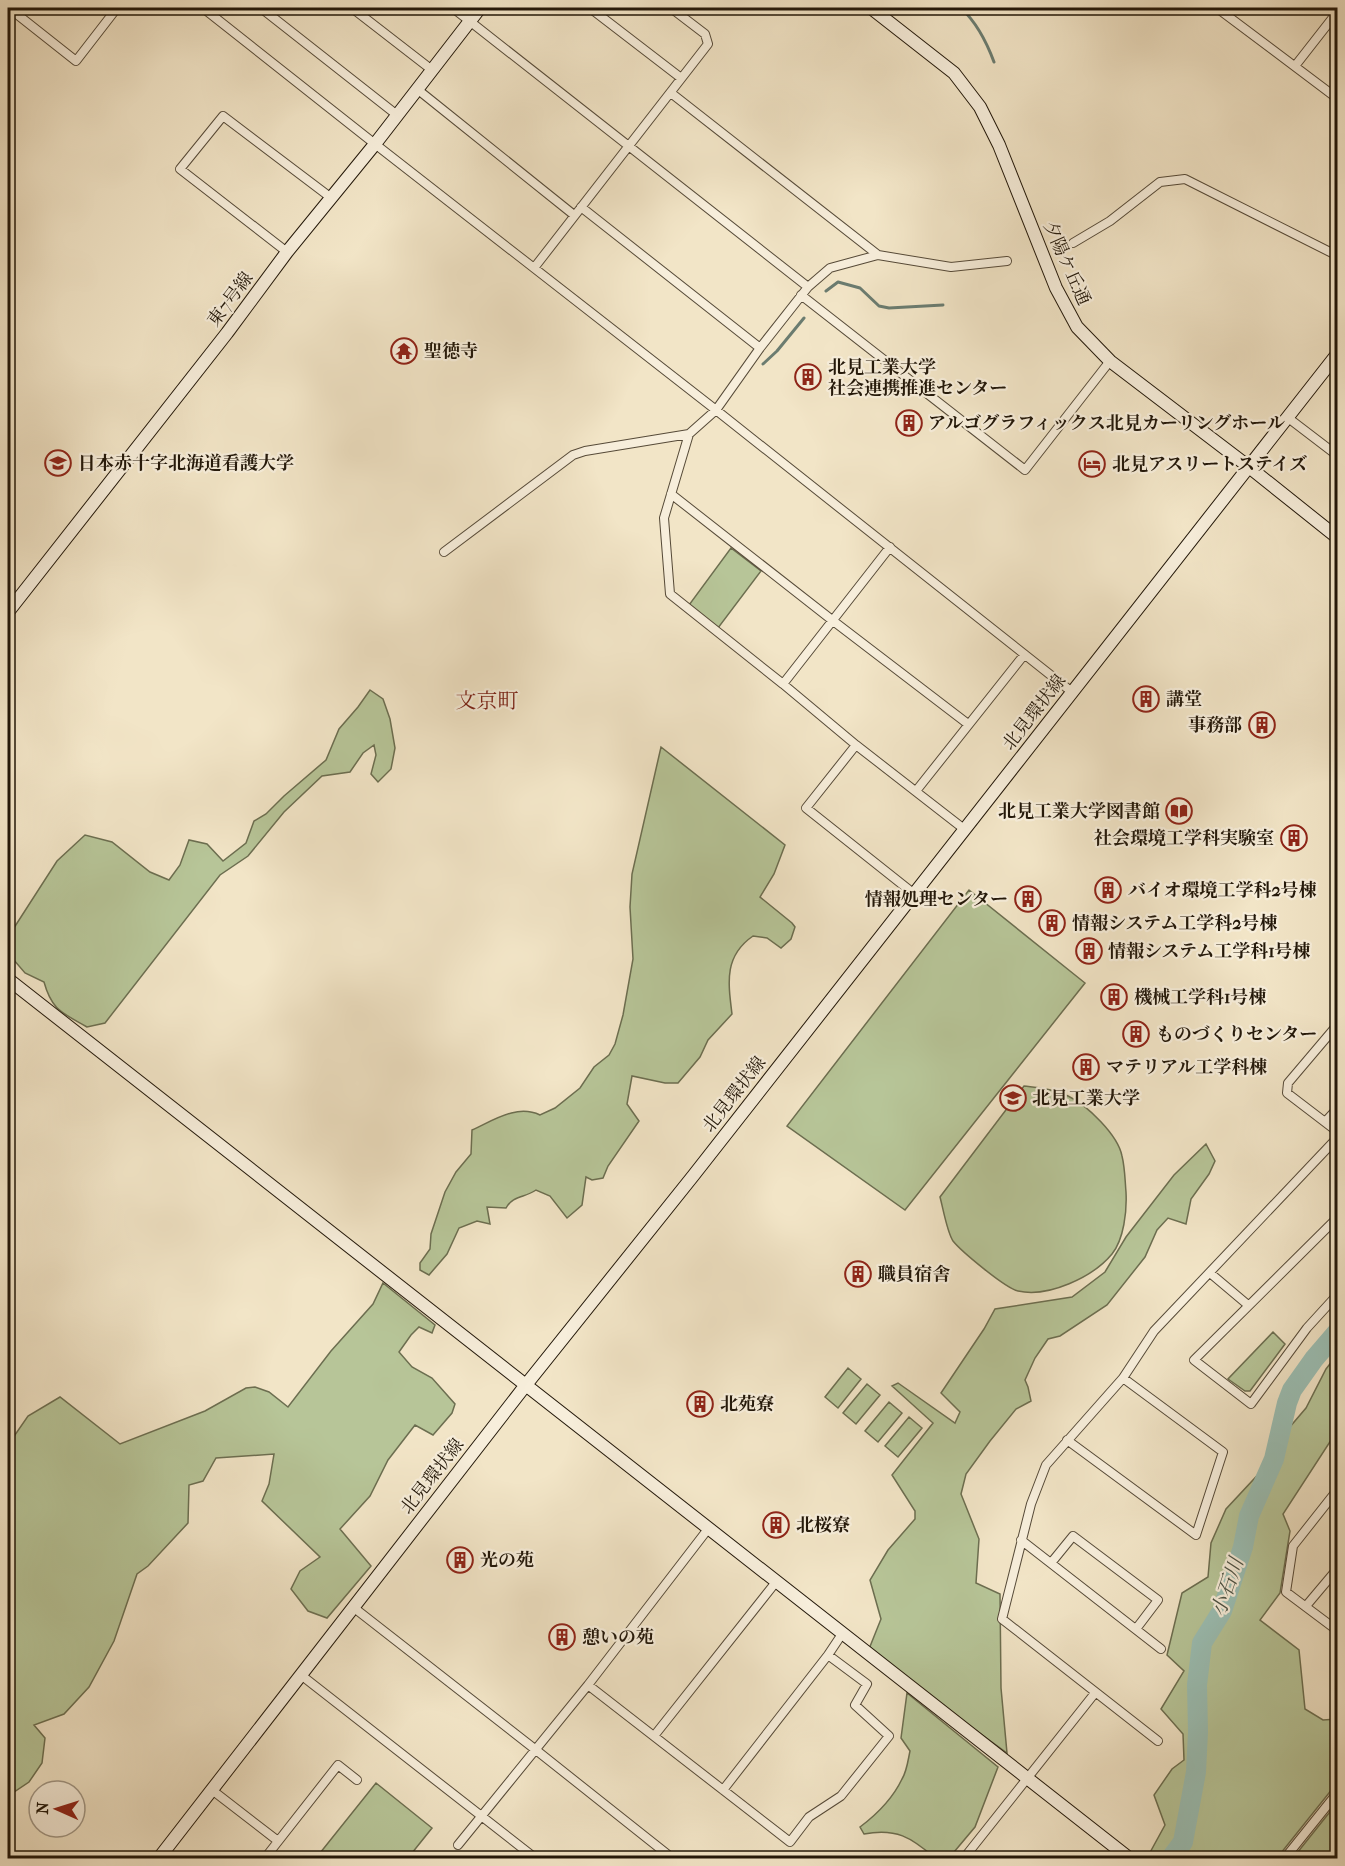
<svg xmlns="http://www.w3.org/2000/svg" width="1345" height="1866" font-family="'IM FELL French Canon','Noto Serif JP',serif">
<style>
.green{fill:#b7c598;stroke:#6c6e50;stroke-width:1.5}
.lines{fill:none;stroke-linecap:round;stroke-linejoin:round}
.stream{stroke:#6b7c70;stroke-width:3}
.river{stroke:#9bbfb4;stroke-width:20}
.street-casing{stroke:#564a38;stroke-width:10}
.secondary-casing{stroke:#221709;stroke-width:14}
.street{stroke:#f7eedb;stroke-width:8}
.secondary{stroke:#f7eedb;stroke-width:12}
.labels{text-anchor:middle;stroke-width:4.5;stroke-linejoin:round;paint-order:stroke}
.street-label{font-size:18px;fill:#221709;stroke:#f7eedb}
.poi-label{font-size:18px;font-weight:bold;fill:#221709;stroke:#f7eedb;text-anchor:start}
.water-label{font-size:20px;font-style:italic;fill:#4c5245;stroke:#f7eedb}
.quarter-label{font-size:21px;fill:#7a1f14;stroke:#f7eedb}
</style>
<rect width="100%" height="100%" fill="#f2e5c7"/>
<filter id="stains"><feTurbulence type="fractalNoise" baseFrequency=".00333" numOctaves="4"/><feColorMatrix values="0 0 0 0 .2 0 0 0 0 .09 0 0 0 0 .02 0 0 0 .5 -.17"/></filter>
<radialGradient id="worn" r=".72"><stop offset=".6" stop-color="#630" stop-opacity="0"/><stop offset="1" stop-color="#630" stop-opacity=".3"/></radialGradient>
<path class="green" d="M731 548 761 571 718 628 689 605Z
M370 690 383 699 390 719 395 748 391 769 378 782 371 774 376 755 374 745 363 753 350 772 322 776 284 812 248 856 220 875 105 1023 87 1027C63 1013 52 1011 44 982L25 973 13 959 10 934 57 861 85 835 112 842 150 872 169 880 180 865 189 840 207 844 223 861 246 843 254 821 266 814 284 796 326 760 339 729 358 707Z
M661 747 785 845 774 874 760 897 792 923 795 927 791 939 781 948 767 938 753 936C724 956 728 982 732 1014L708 1040 700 1057 678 1083H665L632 1076 627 1104 639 1121 608 1166 603 1178 592 1180 586 1177 582 1205 567 1218 550 1196 536 1190C525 1198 513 1195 506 1208L487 1207 490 1224 477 1221 459 1228 447 1254 429 1275 420 1270V1263L430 1249 431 1234 445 1192 456 1172 471 1154 472 1130C494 1120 517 1104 540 1115L555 1108 580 1088 594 1067 609 1055 615 1044 623 1015 633 959 630 907 632 874Z
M969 890 1085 983 905 1210 787 1126Z
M1024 1086C1039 1088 1054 1089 1068 1096 1087 1105 1118 1135 1122 1156 1125 1168 1125 1181 1126 1192 1127 1211 1124 1239 1112 1254 1093 1277 1048 1298 1018 1291 1005 1288 961 1251 953 1241 947 1232 943 1208 940 1197Z
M1206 1144 1215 1161 1209 1174 1191 1199 1186 1224 1168 1218 1157 1230 1145 1257 1107 1305 1060 1336 1048 1339 1035 1358 1025 1380 1028 1387 1031 1401 1016 1409 990 1441 966 1474 961 1494 979 1539 976 1583 1000 1594 1001 1688 1007 1753 908 1681 869 1649 881 1619 870 1580 888 1550 915 1519V1511L892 1475 933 1423 892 1386 898 1383 955 1423 960 1412 941 1393 984 1329 995 1309 1072 1297 1105 1272 1126 1237 1174 1175Z
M383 1283 435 1325 432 1333 419 1327 411 1335 399 1352 412 1367 432 1378 455 1404 452 1413 433 1435 415 1425 388 1460 370 1496 340 1529 371 1566 327 1618 308 1611 291 1589 300 1571 320 1557 262 1501 269 1484 274 1454 216 1458 203 1481 189 1485 188 1523 148 1566 137 1574 114 1641 89 1687 64 1714 34 1725 45 1738 42 1763 29 1782 8 1796V1445L28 1416 60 1397 120 1444 205 1411 246 1388 255 1387 269 1392 288 1407 331 1351 373 1304Z
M1273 1332 1285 1344 1250 1391H1245L1228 1379Z
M1337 1355V1431L1283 1514 1290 1531 1280 1593 1260 1620 1299 1650 1305 1709 1323 1720 1337 1719V1783L1277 1858H1147L1165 1825 1154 1795 1172 1769 1184 1760 1183 1734 1161 1709 1184 1671 1167 1655 1182 1593 1208 1577 1211 1543 1226 1509 1266 1466 1283 1435 1306 1408 1326 1369Z
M848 1368 861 1379 838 1408 825 1397Z
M867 1384 880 1395 856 1424 843 1413Z
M889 1402 902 1413 878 1442 865 1431Z
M909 1417 922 1428 898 1457 885 1446Z
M907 1693 998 1767 975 1827 949 1858H935C911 1837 896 1828 864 1834L860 1827C876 1815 893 1798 902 1779 907 1771 908 1760 910 1751L901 1738Z
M376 1783 432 1828 408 1858H316Z
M1337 1803V1858H1293Z"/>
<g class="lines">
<path class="stream" d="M961 8C976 22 987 43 994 62
M826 291 838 282 860 288 879 306 889 308 943 305
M763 364 777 351 804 318"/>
<path class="river" d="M1171 1858 1183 1842 1196 1772 1198 1732 1197 1685 1202 1643 1222 1611 1243 1547 1249 1516 1274 1459 1287 1403 1292 1390 1314 1359 1338 1331"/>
<g class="street-casing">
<path id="street" d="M9 8 76 61 117 8
M203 8 375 144 716 410 1072 692
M261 8 397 115
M352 8 432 70
M453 8 808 287
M590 8 681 78
M1217 8 1338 99
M212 15 218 8
M1295 66 1338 11
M417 89 574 215
M671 93 878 255
M581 207 760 348
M1073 243 1110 221 1160 182 1185 179 1338 256
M287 252 180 169 223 116 330 197
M534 268 708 44 705 34 671 8
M801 295 1025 470 1110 361
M1287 417 1338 456
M671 494 832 620 968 724
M444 552 573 455 585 451 689 434
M783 684 890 547
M856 745 806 808 913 893
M916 791 1024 655
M964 829 856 745 783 684 670 594 664 518 689 434 716 410 760 348 808 287 830 268 878 255 951 267 1007 261
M1338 1024 1288 1083 1287 1093 1338 1132
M1325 1122 1338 1108
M1338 1217 1194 1360 1251 1404 1307 1328 1338 1294
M1210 1273 1248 1305
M1067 1440 1196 1535 1223 1452 1123 1378
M1338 1489 1293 1546 1286 1592 1338 1631
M1021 1540 1161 1649
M1051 1563 1073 1536 1158 1600 1136 1629
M1306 1606 1338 1568
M353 1607 536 1750 672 1858
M301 1675 535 1858
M588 1685 790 1842 809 1817 841 1796 889 1736 855 1705 867 1684 828 1655
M654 1736 776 1582
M1158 1741 1002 1619 1031 1504 1046 1465 1123 1378 1154 1331 1338 1137
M212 1790 278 1841
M723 1790 828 1655 842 1634
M458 1845 588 1685 708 1529
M265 1858 338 1765 357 1780
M964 1858 1095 1693
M1285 1858 1338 1792"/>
</g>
<g class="secondary-casing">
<path id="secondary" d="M871 8 954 73 980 107 999 145 1056 288 1077 327 1110 361 1249 467 1338 538
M8 612 227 333 287 252 375 144 480 8
M8 979 1129 1858
M159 1858 525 1386 693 1176 1338 353"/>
</g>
<use href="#street" class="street"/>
<use href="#secondary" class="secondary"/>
</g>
<defs>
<g id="temple-ring" transform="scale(1.35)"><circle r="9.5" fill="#f7eedb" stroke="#8f2418" stroke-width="1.5"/><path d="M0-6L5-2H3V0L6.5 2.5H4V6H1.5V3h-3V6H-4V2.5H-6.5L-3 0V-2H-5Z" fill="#8f2418"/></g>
<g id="building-ring" transform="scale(1.35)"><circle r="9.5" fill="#f7eedb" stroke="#8f2418" stroke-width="1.5"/><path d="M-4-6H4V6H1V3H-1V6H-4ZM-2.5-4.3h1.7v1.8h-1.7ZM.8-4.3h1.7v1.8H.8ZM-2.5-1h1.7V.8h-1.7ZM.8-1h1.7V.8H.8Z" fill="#8f2418"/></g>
<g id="university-ring" transform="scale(1.35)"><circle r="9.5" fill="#f7eedb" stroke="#8f2418" stroke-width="1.5"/><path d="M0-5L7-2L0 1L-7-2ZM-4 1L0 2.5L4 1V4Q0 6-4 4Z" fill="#8f2418"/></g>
<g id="hotel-ring" transform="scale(1.35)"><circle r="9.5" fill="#f7eedb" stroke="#8f2418" stroke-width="1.5"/><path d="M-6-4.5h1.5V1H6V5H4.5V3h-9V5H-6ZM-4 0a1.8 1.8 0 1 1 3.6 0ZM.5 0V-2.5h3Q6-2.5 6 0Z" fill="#8f2418"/></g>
<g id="library-ring" transform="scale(1.35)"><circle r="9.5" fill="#f7eedb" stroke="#8f2418" stroke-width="1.5"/><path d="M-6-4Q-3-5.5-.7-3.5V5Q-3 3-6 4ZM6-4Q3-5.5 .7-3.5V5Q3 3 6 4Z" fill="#8f2418"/></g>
</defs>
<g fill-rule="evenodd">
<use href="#temple-ring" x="404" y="351"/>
<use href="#building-ring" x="808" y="377"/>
<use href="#building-ring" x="909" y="423"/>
<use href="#university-ring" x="58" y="463"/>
<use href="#hotel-ring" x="1092" y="464"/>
<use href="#building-ring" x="1146" y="699"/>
<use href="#building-ring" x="1262" y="725"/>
<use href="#library-ring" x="1179" y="811"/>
<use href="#building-ring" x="1294" y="838"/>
<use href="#building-ring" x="1108" y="890"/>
<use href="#building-ring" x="1028" y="899"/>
<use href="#building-ring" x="1052" y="923"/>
<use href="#building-ring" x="1089" y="951"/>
<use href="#building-ring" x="1114" y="997"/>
<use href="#building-ring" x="1136" y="1034"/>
<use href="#building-ring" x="1086" y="1067"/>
<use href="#university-ring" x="1013" y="1098"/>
<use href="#building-ring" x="858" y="1274"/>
<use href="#building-ring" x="700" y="1404"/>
<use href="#building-ring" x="776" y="1525"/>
<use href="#building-ring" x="460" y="1560"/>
<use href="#building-ring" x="562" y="1637"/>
</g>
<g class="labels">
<g class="street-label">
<text transform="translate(1067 263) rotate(66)" y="6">夕陽ケ丘通</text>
<text transform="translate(230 299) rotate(-53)" y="6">東7号線</text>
<text transform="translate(1034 712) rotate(-52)" y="6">北見環状線</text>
<text transform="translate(734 1094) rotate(-52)" y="6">北見環状線</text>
<text transform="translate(432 1476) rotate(-52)" y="6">北見環状線</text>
</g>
<g class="poi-label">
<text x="424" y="357">聖徳寺</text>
<text x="828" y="373">北見工業大学<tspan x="828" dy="21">社会連携推進センター</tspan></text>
<text x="928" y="429">アルゴグラフィックス北見カーリングホール</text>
<text x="78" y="469">日本赤十字北海道看護大学</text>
<text x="1112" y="470">北見アスリートステイズ</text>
<text x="1166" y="705">講堂</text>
<text x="1242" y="731" text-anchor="end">事務部</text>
<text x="1160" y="817" text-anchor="end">北見工業大学図書館</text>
<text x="1274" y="844" text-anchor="end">社会環境工学科実験室</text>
<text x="1128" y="896">バイオ環境工学科2号棟</text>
<text x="1008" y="905" text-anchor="end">情報処理センター</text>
<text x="1072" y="929">情報システム工学科2号棟</text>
<text x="1108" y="957">情報システム工学科1号棟</text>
<text x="1134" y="1003">機械工学科1号棟</text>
<text x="1156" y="1040">ものづくりセンター</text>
<text x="1106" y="1073">マテリアル工学科棟</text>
<text x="1032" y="1104">北見工業大学</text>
<text x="878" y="1280">職員宿舎</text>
<text x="720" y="1410">北苑寮</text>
<text x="796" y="1531">北桜寮</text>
<text x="480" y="1566">光の苑</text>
<text x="582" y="1643">憩いの苑</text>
</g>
<g class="water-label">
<text transform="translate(1227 1587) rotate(-71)" y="7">小石川</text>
</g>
<g class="quarter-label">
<text x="487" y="708">文京町</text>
</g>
</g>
<rect width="1345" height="1866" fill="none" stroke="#f2e5c7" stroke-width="30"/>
<rect x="9" y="9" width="1327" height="1848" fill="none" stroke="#221709" stroke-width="3"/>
<rect x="15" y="15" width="1315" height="1836" fill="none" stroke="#221709" stroke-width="1.5"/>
<g transform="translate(57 1809) rotate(273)"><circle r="28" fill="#f7eedb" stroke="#a29887" stroke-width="1.5"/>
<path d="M0-4.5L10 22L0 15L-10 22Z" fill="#8f2418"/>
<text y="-9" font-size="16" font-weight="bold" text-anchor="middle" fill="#221709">N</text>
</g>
<rect width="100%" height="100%" filter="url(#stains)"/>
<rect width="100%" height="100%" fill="url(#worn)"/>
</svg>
